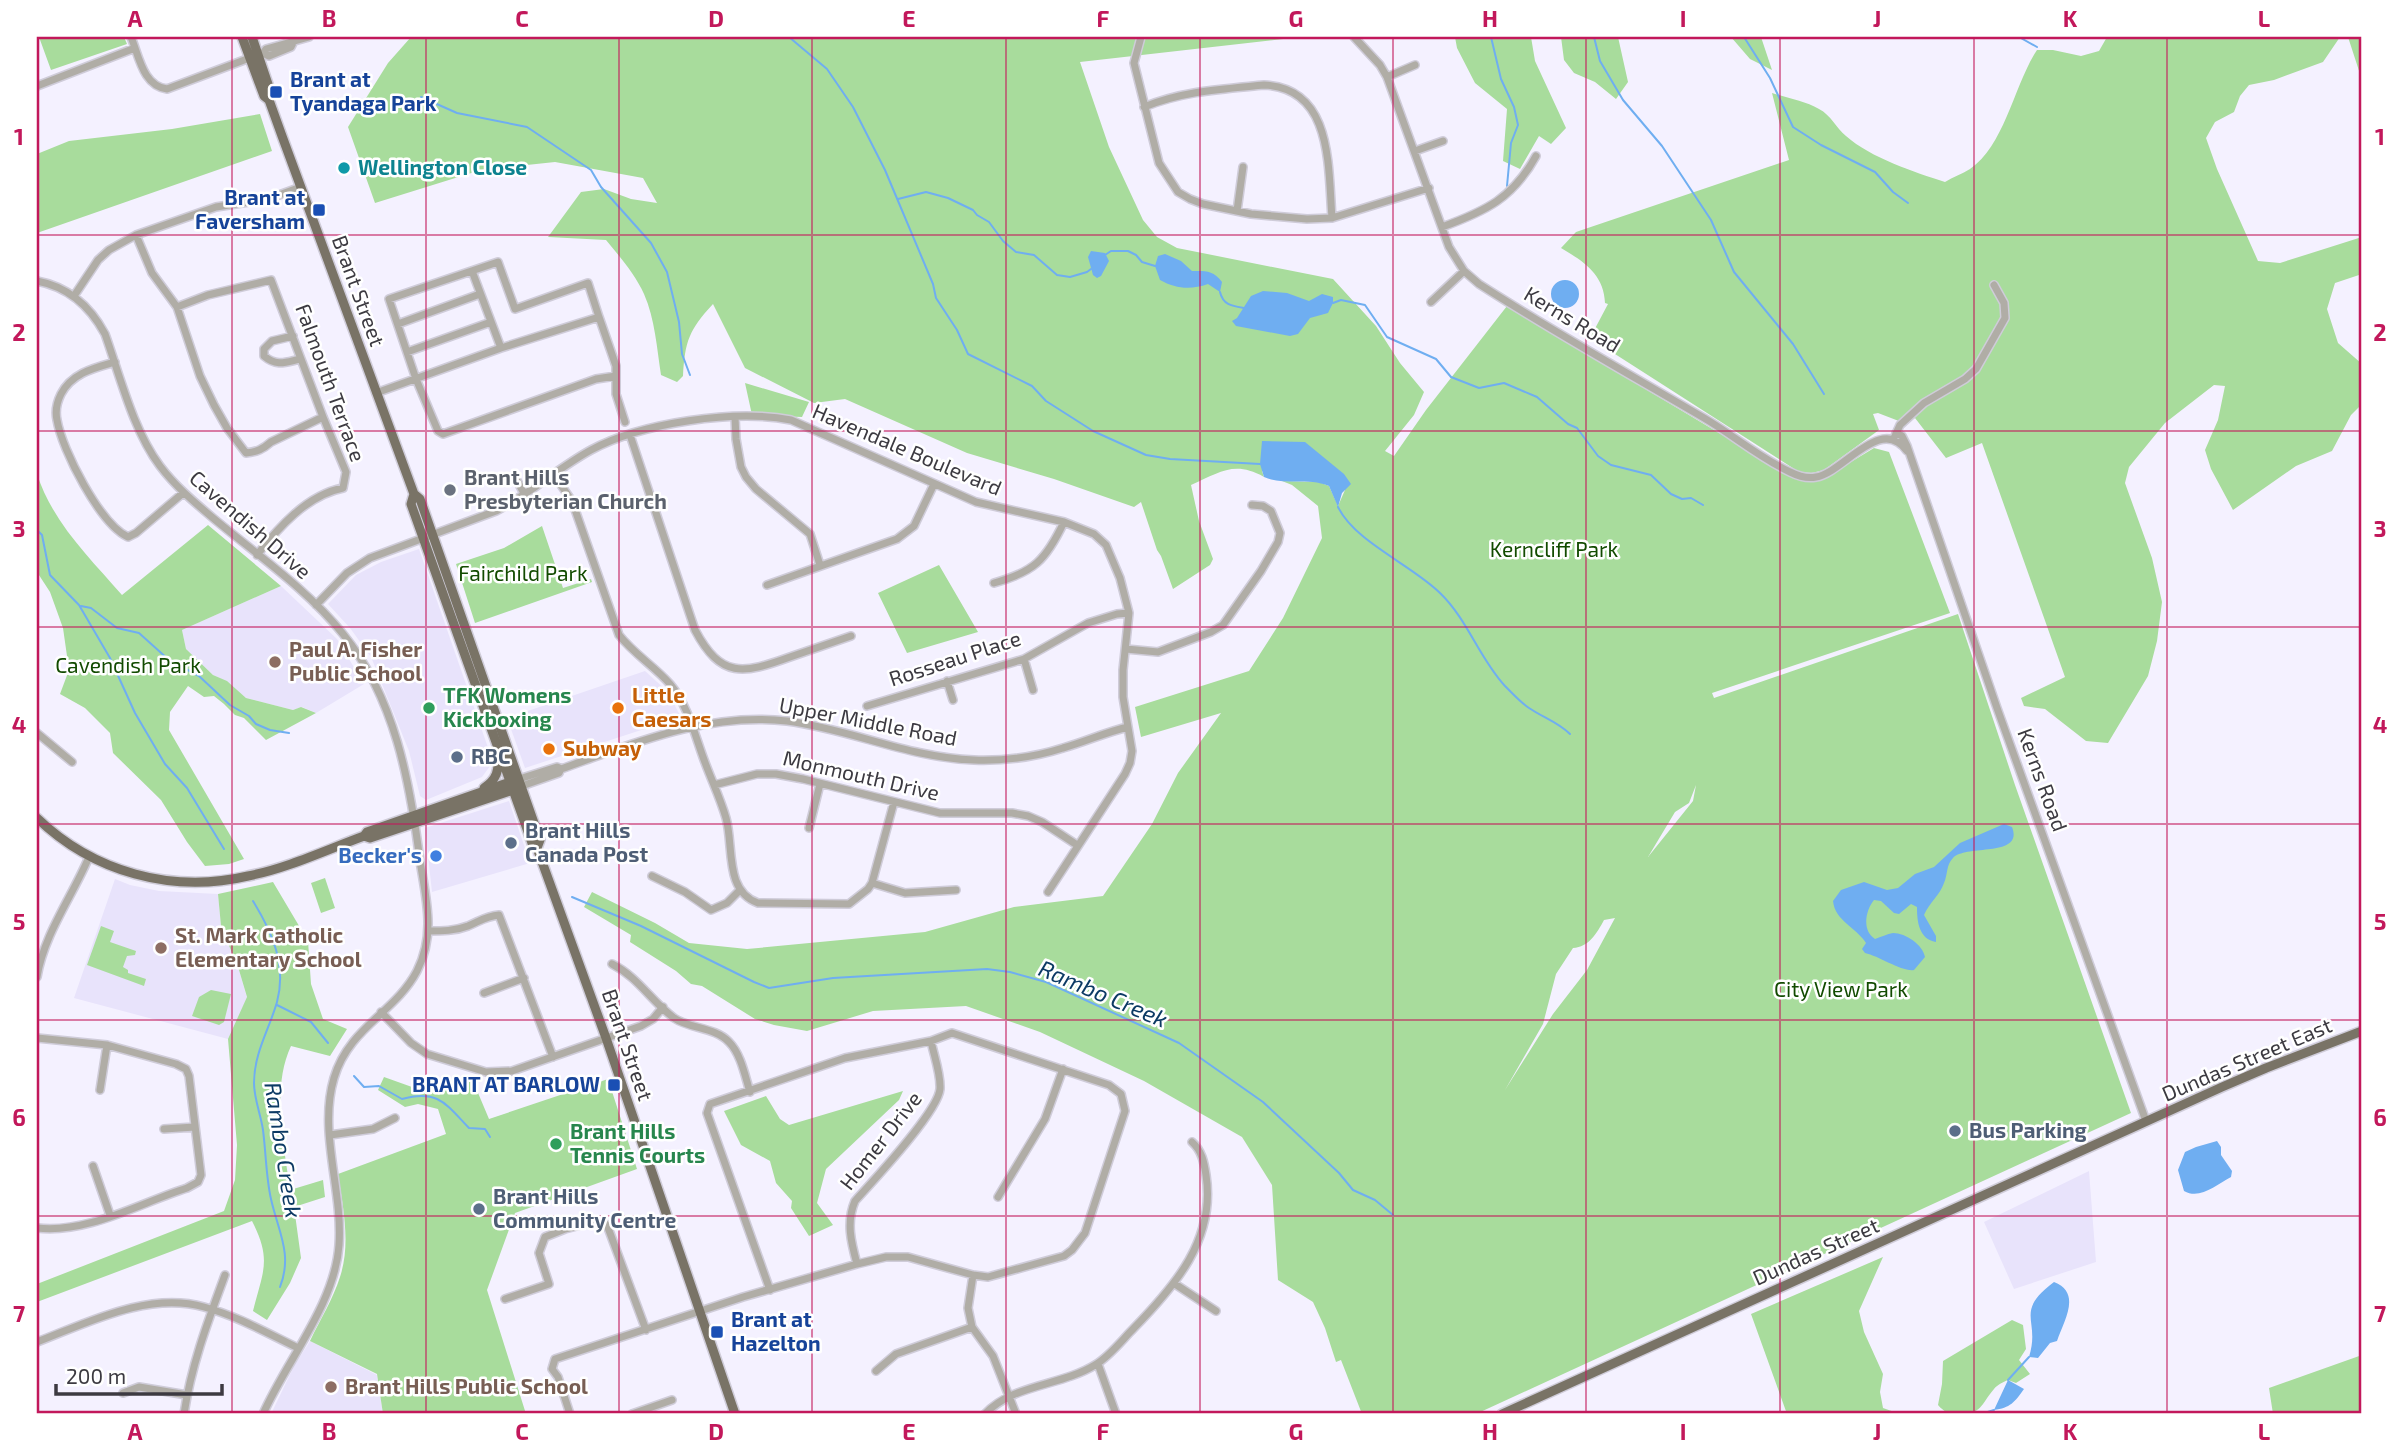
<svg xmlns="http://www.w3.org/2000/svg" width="2399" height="1451" font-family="'Exo 2',sans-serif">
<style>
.built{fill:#e8e3fb}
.green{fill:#a8dc9c;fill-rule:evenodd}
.water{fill:#6faef1}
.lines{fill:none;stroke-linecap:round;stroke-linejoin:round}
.stream{stroke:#6faef1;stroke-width:2}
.minor-casing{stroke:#cfccd9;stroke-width:10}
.major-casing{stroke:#cfccd9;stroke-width:12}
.minor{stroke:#b0ada6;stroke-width:7}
.major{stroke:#797366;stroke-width:9}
.grid{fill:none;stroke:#c2185b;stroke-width:2;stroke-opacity:0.55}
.transit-dot{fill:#1a4fb4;stroke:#fff;stroke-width:2.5}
.culture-dot{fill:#0f9aa8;stroke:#fff;stroke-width:2.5}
.worship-dot{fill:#6b7280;stroke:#fff;stroke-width:2.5}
.education-dot{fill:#8d6e63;stroke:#fff;stroke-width:2.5}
.leisure-dot{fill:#2e9e5b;stroke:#fff;stroke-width:2.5}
.food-dot{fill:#e8710a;stroke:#fff;stroke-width:2.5}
.service-dot{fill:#5c6f8a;stroke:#fff;stroke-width:2.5}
.shop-dot{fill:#3f7fe0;stroke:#fff;stroke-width:2.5}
.labels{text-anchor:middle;stroke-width:5;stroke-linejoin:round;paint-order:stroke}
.transit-label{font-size:21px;font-weight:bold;fill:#164399;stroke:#fff;text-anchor:start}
.culture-label{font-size:21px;font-weight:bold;fill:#0d838f;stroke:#fff;text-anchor:start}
.street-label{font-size:21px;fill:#3c3a41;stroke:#fff}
.worship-label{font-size:21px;font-weight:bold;fill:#5b616d;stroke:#fff;text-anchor:start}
.park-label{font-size:21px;fill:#124b00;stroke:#fff}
.education-label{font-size:21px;font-weight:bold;fill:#785e54;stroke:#fff;text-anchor:start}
.leisure-label{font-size:21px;font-weight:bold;fill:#27864d;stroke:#fff;text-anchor:start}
.food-label{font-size:21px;font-weight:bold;fill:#c56008;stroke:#fff;text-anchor:start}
.service-label{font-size:21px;font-weight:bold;fill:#4e5e75;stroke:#fff;text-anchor:start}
.shop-label{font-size:21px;font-weight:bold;fill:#366cbe;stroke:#fff;text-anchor:end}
.water-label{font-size:23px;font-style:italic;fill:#0c3a64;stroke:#fff}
.neatline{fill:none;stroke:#c2185b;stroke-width:2.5}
.grid-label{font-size:23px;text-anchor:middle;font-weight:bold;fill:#c2185b}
</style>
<rect width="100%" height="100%" fill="#f4f1ff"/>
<path class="built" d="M419 549 493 762 482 777 426 800 420 796 409 751 371 657 350 628 328 604 356 575 381 562Z
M281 586 337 639 364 684 316 713 302 707 293 710 246 698 227 682 213 675 186 649 182 630Z
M645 671 667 691 681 717 525 768 507 718Z
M509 801 530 863 432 892 425 828Z
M115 879 130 885 159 891 218 894 221 926 239 970 247 998 228 1039 74 998Z
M2089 1171 2096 1262 2014 1289 1984 1222Z
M310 1341 377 1375 383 1414H271L294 1366Z"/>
<path class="green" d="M39 37H124L127 44 51 70Z
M411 37H1301L1080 62 1109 147 1143 220 1157 237 1177 248 1333 279 1376 326 1400 363 1424 392 1414 415 1385 451 1394 456 1426 410 1507 306 1794 478 1809 482 1821 480 1874 448 1889 452 1950 613 1712 693 1714 698 1958 614 2015 785 2131 1113 1476 1414H1362L1341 1360 1336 1362 1325 1328 1313 1302 1278 1280 1272 1185 1242 1137 1144 1081 1040 1032 966 1006 873 1011 807 1031 774 1025 755 1019 702 986 691 984 676 971 630 942 631 935 584 907 592 892 655 923 689 943 747 949 925 932 1014 907 1103 896 1152 824 1178 773 1221 713 1141 737 1135 707 1249 671 1283 618 1322 538 1318 506 1292 485 1282 481 1319 482 1329 486 1338 506 1345 490 1310 475 1262 471 1264 477C1234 460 1219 473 1191 485L1199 521 1213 559 1210 565 1173 589 1161 556 1157 550 1141 502 1134 507 1054 479 967 453 845 399 814 403 745 368 713 304C689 330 685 341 683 376L677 382 661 375C657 349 655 319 644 294 635 274 620 257 606 240L548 237 581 192 604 189 631 199 657 203 643 178 555 162 481 170 375 203 348 127 388 63ZM1696 785 1693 801 1648 857 1675 812 1689 803ZM1615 918 1587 970 1553 1014 1505 1090 1543 1024 1556 974 1573 948C1589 947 1597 933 1604 920Z
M1455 37H1531L1535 61 1566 128 1551 144 1539 136 1520 169 1503 161 1507 109 1475 83 1457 48Z
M1561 37H1618L1628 82 1616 99 1595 82 1574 73 1564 60Z
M1731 37H1761L1772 70 1750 59Z
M2107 37H2340L2323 62 2274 80 2249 85 2240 96 2234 112 2215 122 2206 138 2217 169 2258 261 2280 263 2362 237V274L2335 283 2327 309 2338 343 2362 364V404L2351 415 2332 451 2296 466 2233 510 2211 469 2205 450 2218 420 2225 386 2214 385 2165 423 2129 467 2125 483 2152 558 2162 602 2157 641 2148 676 2108 743 2086 741 2045 709 2024 706 2021 698 2065 677 1982 443 1946 458 1915 418 1904 423 1878 413 1873 414 1879 430 1824 470 1812 473 1799 472 1590 338 1608 304 1605 303C1604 274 1583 261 1561 248L1576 232 1789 160 1772 93C1787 98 1805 101 1819 109 1831 115 1836 128 1846 136 1871 158 1914 172 1945 182 1953 177 1962 174 1970 169 2005 145 2014 85 2037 50H2053L2081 56 2099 51Z
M2348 37H2362V80Z
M260 114 272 151 37 233V154L69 141 172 129Z
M745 383 809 402 802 417 752 415Z
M37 474C53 523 89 557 122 595L208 525 281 586 182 630 186 649 213 675 227 681 246 698 293 710 301 707 316 713 266 740 244 718 235 715 224 704 214 696 204 697 188 686 170 712 169 730 244 859 229 864 205 866 187 842 161 800 113 753 110 733 85 708 60 694 69 670 63 628 50 592 37 572Z
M542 526 563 588 591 579 592 582 475 623 456 564 504 548Z
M939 565 978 632 907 653 878 593Z
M325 878 335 908 321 913 311 883Z
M273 882 308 941 311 984 323 1019 347 1029 330 1056 291 1046C271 1089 284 1144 290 1190L323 1180 325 1197 294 1207 301 1258 290 1283 267 1320 253 1311C263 1271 272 1260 252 1221L37 1302V1284L224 1211 235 1180 237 1145 228 1039 247 997 239 970 221 926 218 894Z
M101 926 114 931 110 942 136 951 135 955 127 956 123 967 128 970V973L146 979 144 986 87 965Z
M211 990 231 994 224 1022 219 1025 192 1016 199 997Z
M384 1077 412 1087 427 1086 436 1090 457 1079 473 1081 489 1119 608 1079 637 1169 515 1213 487 1290 526 1414H383L377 1374 310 1341C320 1320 333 1299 340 1277 351 1244 343 1207 338 1174L446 1134 438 1109 418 1104 405 1107 378 1090Z
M903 1091 899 1100 826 1169 817 1203 833 1225 809 1236 791 1208 792 1201 776 1183 770 1161 741 1145 724 1111 766 1096 780 1119 789 1125Z
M1883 1257 1859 1311 1864 1332 1883 1374 1880 1392 1883 1408 1900 1414H1787L1751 1314Z
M2012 1320 2023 1325 2026 1349 2019 1360 2030 1374 2016 1383 2008 1380C2003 1382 1997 1385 1994 1389 1980 1405 1983 1414 1958 1414 1949 1414 1944 1412 1938 1405L1942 1384 1943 1361Z
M2362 1355V1414H2273L2269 1388Z"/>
<path class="water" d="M1091 251 1105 253 1109 261 1101 276 1097 278 1093 275 1088 257Z
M1165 254 1181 261 1192 271C1206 271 1213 270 1222 282L1220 292 1208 284C1191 290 1176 289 1160 280L1155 266 1158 256Z
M1551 294a14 14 0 1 1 28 0a14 14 0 1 1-28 0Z
M1263 291 1287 293 1309 301 1322 294 1333 297V303L1328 313 1310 318 1298 334 1290 336 1236 326 1232 321 1237 318 1251 296Z
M1262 441 1305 442 1344 474 1351 484 1342 493 1338 507 1329 486C1308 477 1284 486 1264 477L1260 464Z
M2004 824 2012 827C2024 858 1967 844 1953 858 1946 865 1948 874 1944 883 1940 895 1929 903 1924 915L1936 936V942C1919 939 1917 922 1917 907L1911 904 1899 914 1894 913 1881 901 1874 900C1865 911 1862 931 1875 939 1881 937 1887 934 1893 933 1906 933 1923 945 1925 957L1914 970C1902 972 1879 956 1865 953L1862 949 1866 943C1856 927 1835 921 1833 901L1841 890 1864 882 1887 890 1898 888 1915 874 1934 867 1960 843Z
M2217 1141 2221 1147V1155L2232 1171 2231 1177C2216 1185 2200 1200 2184 1191L2178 1170 2185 1152 2196 1147Z
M2054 1282C2082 1293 2064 1320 2057 1341L2050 1343 2038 1358 2029 1357C2041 1319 2013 1313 2054 1282Z
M2008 1380 2024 1389C2015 1402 2010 1408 1994 1410Z"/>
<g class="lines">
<path class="stream" d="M789 37 827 69 853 107 885 170 933 284 936 298 957 330 968 354 1032 386 1046 401 1093 431 1146 455 1170 459 1260 464
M1491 37 1501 79 1514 107 1518 125 1511 143 1507 186
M1594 37 1600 61 1623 100 1662 146 1711 220 1734 272 1793 344 1824 394
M1744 37 1770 78 1793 127 1821 145 1875 172 1893 192 1908 203
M2019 37 2037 47
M421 97 457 113 527 127 591 170 601 187 651 243 667 272 679 322 682 354 690 375
M898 199 926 192 948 198 973 210 977 215 989 222 1003 241 1016 252 1034 255 1057 275 1070 277 1087 272 1091 269
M1105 255 1111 251H1128L1136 255 1142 262 1155 266
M1220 292C1223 305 1232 306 1244 308
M1333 303 1341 300 1365 305 1387 337 1436 359 1451 377 1479 388 1504 383 1537 397 1568 424 1577 428 1598 456 1611 465 1651 475 1671 494 1682 499 1691 498 1703 505
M1338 507C1355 542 1412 565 1440 593 1468 620 1479 658 1505 686 1512 693 1520 702 1529 708 1542 717 1558 722 1570 734
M37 530 42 535 50 575 79 605 110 658 135 713 165 764 187 788 224 849
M81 606 91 608 117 628 139 633 169 660 199 676 230 705 249 716 256 724 270 730 289 733
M572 897 641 926 754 982 769 988 833 978 987 969 1010 972 1046 982 1179 1043 1263 1102 1339 1173 1353 1190 1375 1200 1393 1215
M253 901C272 932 287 965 277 1002 269 1030 254 1053 254 1083 254 1099 261 1115 263 1130 266 1153 266 1177 271 1199 278 1231 293 1254 280 1287
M277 1005 311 1022 328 1043
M354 1076 364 1087 379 1086 402 1099C438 1089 446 1104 469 1128L485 1129 490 1137
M2008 1380 2029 1357
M1981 1414 1994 1410"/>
<g class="minor-casing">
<path id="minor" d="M131 37C139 56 143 86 167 89L263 53 266 49 309 37
M1141 37 1134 63 1159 163 1178 192 1190 199 1203 204 1251 214 1307 219 1332 218 1429 188
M1354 37 1380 65 1387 77 1449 247 1464 271 1479 284C1552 331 1629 374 1704 418 1733 435 1760 458 1790 472 1798 476 1807 479 1816 477 1843 473 1881 414 1907 451
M263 53 269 56 291 47 293 43
M1387 77 1415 65
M37 86 135 48
M1144 107C1182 91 1223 89 1264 85 1333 88 1328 167 1332 218
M1415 151 1443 141
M1237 211 1243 167
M1442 227C1486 211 1513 198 1536 156
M136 235 152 273 177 307 200 376 214 405 227 428 246 453C257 452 263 449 271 442L323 417
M472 271 501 348
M37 281C69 287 90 306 105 334 120 376 133 430 160 466 175 486 194 502 213 518 256 554 308 590 343 634 395 698 410 782 420 861 426 899 436 934 417 971 395 1013 349 1027 334 1078 318 1132 343 1190 339 1245 335 1304 287 1360 263 1414
M74 296 98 260 109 250 136 235 216 207 268 199 301 187
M1431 302 1464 271
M177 307 208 295 271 280 323 417 346 472 343 488C307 495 278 528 257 555
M599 317 588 283 515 309 498 262 389 299 416 379 438 431 443 434 596 379 616 376
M398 324 480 294
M293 336 272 341 264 349V356C277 367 286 362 300 359
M407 352 491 322
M115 362C94 368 72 373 61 394 57 402 55 411 57 420 62 450 100 524 128 537L136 533 183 493
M376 393 501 348 599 317 616 366V394L625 422
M735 417 736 439 741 467 746 477 756 489 810 534 820 565
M1896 433 1902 436 1907 446 1997 708 2146 1121
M630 435 695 630C721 679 743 674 790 657 810 650 831 643 851 636
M1895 436 1900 425 1924 403 1965 379 1976 369 2005 318 2004 303 1994 285
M554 475 572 501 619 635C634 654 654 666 670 684 687 704 694 732 703 757 710 777 720 797 726 818 734 846 724 891 758 903L849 904 868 889 872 883 894 802
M516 479 525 495
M994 583C1034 572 1046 560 1064 522
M767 585 897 539 914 526 934 484
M316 605 347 573 370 558 496 511C530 494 558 468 591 450 641 423 735 409 791 420L976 502 1064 522 1094 534 1106 545 1120 578 1129 613 1123 670V697L1132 751 1130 763 1125 774 1048 892
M1126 649 1158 652 1211 632 1223 625 1261 571 1278 542 1280 533 1271 511 1263 506 1252 505
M1024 659 1033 690
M947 681 953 700
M867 706 1024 659 1088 623 1117 614 1129 613
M37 733 72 762
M516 780 557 767 561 769
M714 785 757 774H776L803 779 940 813H1012L1028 816 1042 822 1077 845
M516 788 559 773 561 769C634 743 708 712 787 721 850 729 910 758 974 760 1003 761 1035 757 1063 748 1085 742 1106 732 1128 727
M809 828 820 784
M652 876 685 892 711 910 727 903 739 891
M872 883 905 893 956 890
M428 931C442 931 455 931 468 926 480 921 486 916 499 915L553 1057
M612 964C638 977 651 1001 674 1018 690 1029 715 1027 729 1042 741 1054 745 1076 750 1092
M37 977C44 934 72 897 89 857
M484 993 524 978
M381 1012 411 1043 427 1054 486 1072 512 1071 641 1026 653 1019 663 1007
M37 1038 107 1045 176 1064 186 1069 189 1076 201 1175 198 1182 187 1188C140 1203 87 1234 37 1228
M100 1090 107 1045
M164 1129 195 1127
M330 1135 373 1129 395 1118
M93 1166 110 1215
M998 1197 1045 1119 1063 1069
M857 1264C851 1242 846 1222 855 1201 873 1181 938 1112 940 1089 941 1074 934 1056 931 1041
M973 1275 968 1308 972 1327 993 1356 1016 1414
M1175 1284 1216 1311
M505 1299 549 1284 539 1253 545 1237 565 1229 600 1220 607 1225 646 1330
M37 1342C87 1323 148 1291 204 1307 237 1316 267 1333 298 1348
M1098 1364 1116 1414
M876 1371 896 1354 972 1327
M123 1393 139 1387 187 1395
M184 1414C191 1366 208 1321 225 1275
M570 1414 558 1377 552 1369 555 1359 743 1297 857 1264 886 1257H908L973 1275 988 1277 1064 1256 1072 1250 1085 1233 1125 1111 1121 1094 1109 1085 952 1033 931 1041 845 1058 710 1104 707 1113 770 1290
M632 1414 672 1400
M985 1414C1013 1384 1061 1386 1095 1365 1110 1356 1122 1340 1134 1328 1175 1286 1216 1239 1206 1175 1204 1162 1202 1151 1192 1142"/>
</g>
<g class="major-casing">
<path id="major" d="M242 37 264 96 269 100
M252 37 271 93 269 100 282 136 414 494 420 499 540 840 537 848
M414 494 411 504 421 532 532 843 537 848 606 1038 735 1414
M484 788C497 779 499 771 498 755
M37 818C93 872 172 894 248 876 288 868 326 850 364 836L367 832 510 782
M364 836 370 838 513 790
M1502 1414 2222 1087 2266 1068 2362 1031"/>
</g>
<use href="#minor" class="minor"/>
<use href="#major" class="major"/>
</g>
<path class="grid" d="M232 37V1414M426 37V1414M619 37V1414M812 37V1414M1006 37V1414M1200 37V1414M1393 37V1414M1586 37V1414M1780 37V1414M1974 37V1414M2167 37V1414M37 235H2362M37 431H2362M37 627H2362M37 824H2362M37 1020H2362M37 1216H2362"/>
<g class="transit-dot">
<rect x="269" y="85" width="14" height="14" rx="3.5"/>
<rect x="312" y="203" width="14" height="14" rx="3.5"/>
<rect x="607" y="1078" width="14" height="14" rx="3.5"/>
<rect x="710" y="1325" width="14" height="14" rx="3.5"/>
</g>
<circle class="culture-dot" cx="344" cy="168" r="7"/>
<circle class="worship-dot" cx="450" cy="490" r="7"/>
<g class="education-dot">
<circle cx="275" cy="662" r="7"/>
<circle cx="161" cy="948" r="7"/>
<circle cx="331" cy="1387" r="7"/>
</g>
<g class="leisure-dot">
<circle cx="429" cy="708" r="7"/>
<circle cx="556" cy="1144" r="7"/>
</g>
<g class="food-dot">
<circle cx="618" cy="708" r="7"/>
<circle cx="549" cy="749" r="7"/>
</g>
<g class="service-dot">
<circle cx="457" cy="757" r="7"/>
<circle cx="511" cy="843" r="7"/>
<circle cx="1955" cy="1131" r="7"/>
<circle cx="479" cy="1209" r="7"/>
</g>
<circle class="shop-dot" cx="436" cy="856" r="7"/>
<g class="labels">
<g class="transit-label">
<text x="290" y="87">Brant at<tspan x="290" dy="24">Tyandaga Park</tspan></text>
<text x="305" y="205" text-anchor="end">Brant at<tspan x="305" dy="24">Faversham</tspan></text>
<text x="600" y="1092" text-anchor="end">BRANT AT BARLOW</text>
<text x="731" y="1327">Brant at<tspan x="731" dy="24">Hazelton</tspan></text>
</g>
<g class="culture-label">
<text x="358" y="175">Wellington Close</text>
</g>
<g class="street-label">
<text transform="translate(358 291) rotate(70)" y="7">Brant Street</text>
<text transform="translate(1572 320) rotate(31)" y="7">Kerns Road</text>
<text transform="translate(330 383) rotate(70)" y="7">Falmouth Terrace</text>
<text transform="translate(907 450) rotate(23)" y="7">Havendale Boulevard</text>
<text transform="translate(250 525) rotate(41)" y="7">Cavendish Drive</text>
<text transform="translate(955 659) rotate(-18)" y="7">Rosseau Place</text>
<text transform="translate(868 722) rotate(11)" y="7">Upper Middle Road</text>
<text transform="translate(861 776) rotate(13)" y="7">Monmouth Drive</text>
<text transform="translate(2042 780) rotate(70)" y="7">Kerns Road</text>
<text transform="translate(627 1045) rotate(71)" y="7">Brant Street</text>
<text transform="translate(2247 1060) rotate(-23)" y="7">Dundas Street East</text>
<text transform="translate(881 1141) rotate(-52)" y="7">Homer Drive</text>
<text transform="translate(1816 1252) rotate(-24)" y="7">Dundas Street</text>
</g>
<g class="worship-label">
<text x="464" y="485">Brant Hills<tspan x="464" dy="24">Presbyterian Church</tspan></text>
</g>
<g class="park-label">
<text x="1554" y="557">Kerncliff Park</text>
<text x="523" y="581">Fairchild Park</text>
<text x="128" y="673">Cavendish Park</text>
<text x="1841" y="997">City View Park</text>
</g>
<g class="education-label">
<text x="289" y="657">Paul A. Fisher<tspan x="289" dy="24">Public School</tspan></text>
<text x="175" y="943">St. Mark Catholic<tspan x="175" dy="24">Elementary School</tspan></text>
<text x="345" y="1394">Brant Hills Public School</text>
</g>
<g class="leisure-label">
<text x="443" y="703">TFK Womens<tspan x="443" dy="24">Kickboxing</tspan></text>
<text x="570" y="1139">Brant Hills<tspan x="570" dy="24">Tennis Courts</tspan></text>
</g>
<g class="food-label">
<text x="632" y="703">Little<tspan x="632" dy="24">Caesars</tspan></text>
<text x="563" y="756">Subway</text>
</g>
<g class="service-label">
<text x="471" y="764">RBC</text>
<text x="525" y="838">Brant Hills<tspan x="525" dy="24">Canada Post</tspan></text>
<text x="1969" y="1138">Bus Parking</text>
<text x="493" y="1204">Brant Hills<tspan x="493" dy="24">Community Centre</tspan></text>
</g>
<g class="shop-label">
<text x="422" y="863">Becker's</text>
</g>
<g class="water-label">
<text transform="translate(1103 994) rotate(23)" y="8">Rambo Creek</text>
<text transform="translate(283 1150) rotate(81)" y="8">Rambo Creek</text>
</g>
</g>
<rect width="2399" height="1451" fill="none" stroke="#ffffff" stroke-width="77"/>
<path d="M56 1384v10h166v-10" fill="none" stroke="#3c3a41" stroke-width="3.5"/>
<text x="66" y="1384" font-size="21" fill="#3c3a41" stroke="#ffffff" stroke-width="5" paint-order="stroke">200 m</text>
<rect x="38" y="38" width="2322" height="1374" class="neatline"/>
<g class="grid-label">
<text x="135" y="27">A</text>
<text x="329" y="27">B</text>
<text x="522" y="27">C</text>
<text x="716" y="27">D</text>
<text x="909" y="27">E</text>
<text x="1103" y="27">F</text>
<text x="1296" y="27">G</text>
<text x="1490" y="27">H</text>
<text x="1683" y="27">I</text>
<text x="1877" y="27">J</text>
<text x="2070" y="27">K</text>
<text x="2264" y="27">L</text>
<text x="19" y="145">1</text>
<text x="2380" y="145">1</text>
<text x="19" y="341">2</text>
<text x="2380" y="341">2</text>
<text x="19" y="537">3</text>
<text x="2380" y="537">3</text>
<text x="19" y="733">4</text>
<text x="2380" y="733">4</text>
<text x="19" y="930">5</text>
<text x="2380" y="930">5</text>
<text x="19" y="1126">6</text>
<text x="2380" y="1126">6</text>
<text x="19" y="1322">7</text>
<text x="2380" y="1322">7</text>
<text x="135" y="1440">A</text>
<text x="329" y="1440">B</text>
<text x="522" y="1440">C</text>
<text x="716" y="1440">D</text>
<text x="909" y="1440">E</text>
<text x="1103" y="1440">F</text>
<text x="1296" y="1440">G</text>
<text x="1490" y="1440">H</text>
<text x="1683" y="1440">I</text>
<text x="1877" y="1440">J</text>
<text x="2070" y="1440">K</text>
<text x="2264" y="1440">L</text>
</g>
</svg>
